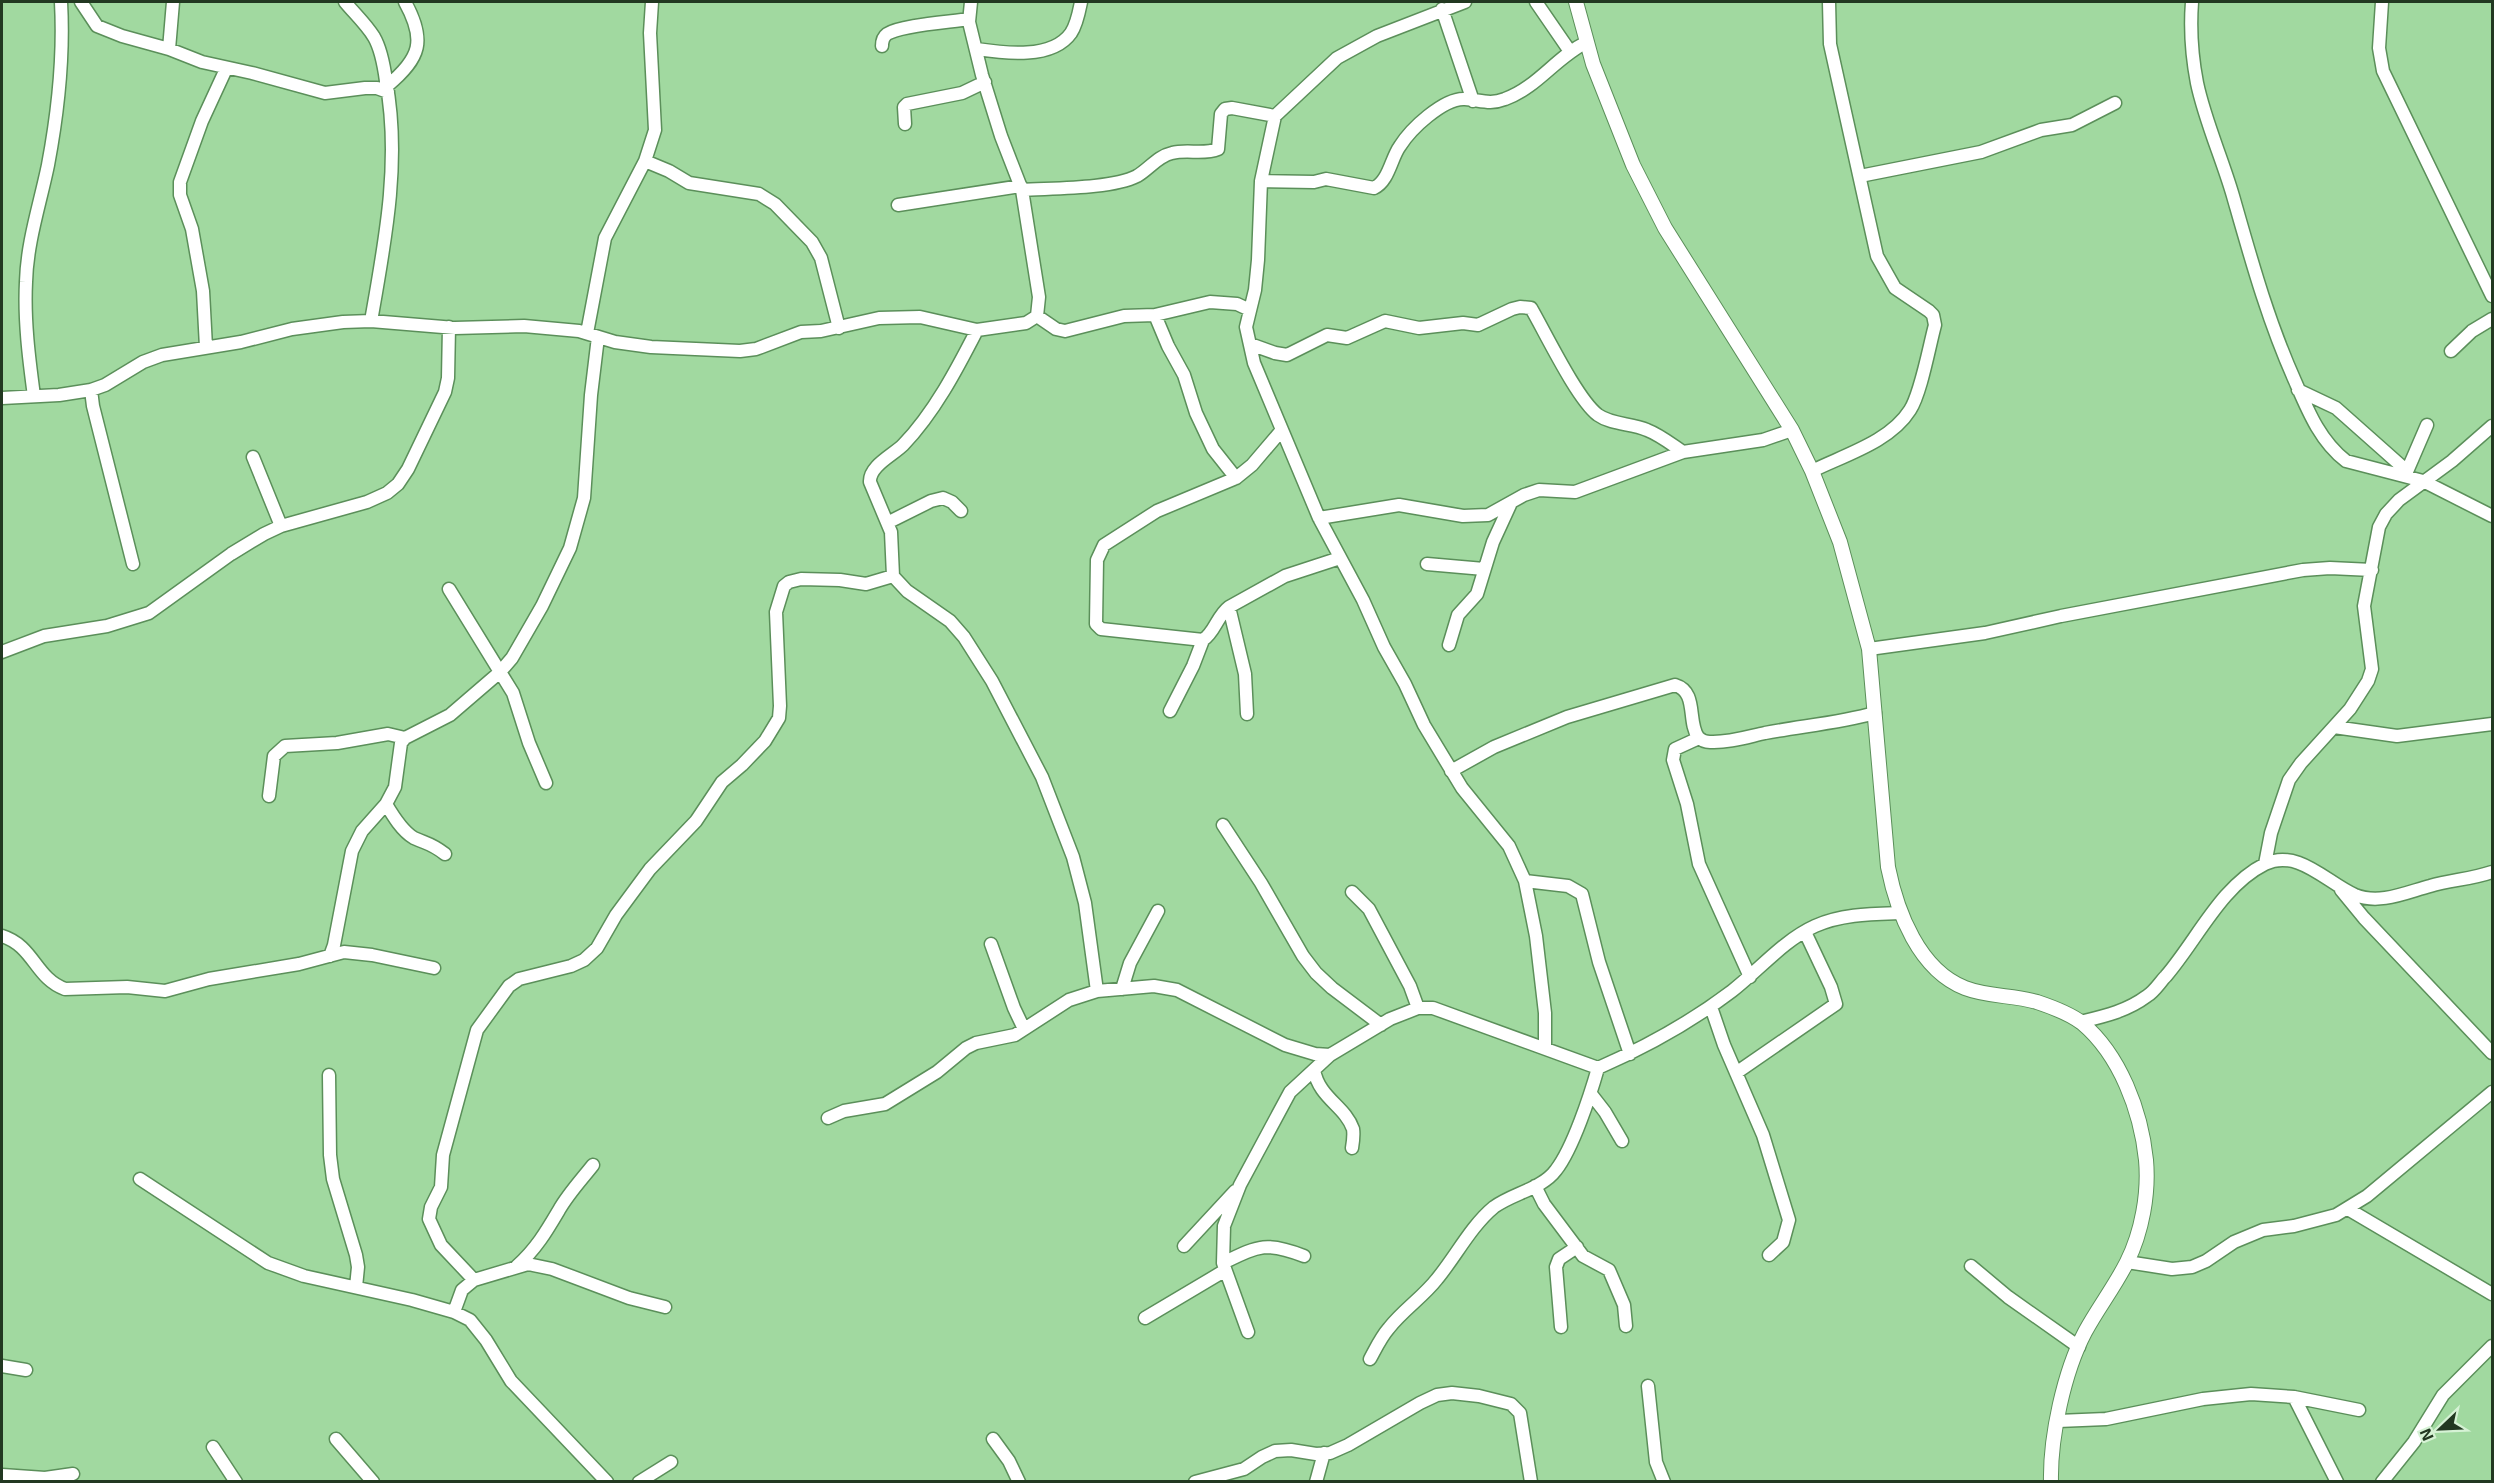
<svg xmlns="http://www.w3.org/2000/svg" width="2494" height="1483" font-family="'Exo 2',sans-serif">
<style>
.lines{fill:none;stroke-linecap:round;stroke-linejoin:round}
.minor-casing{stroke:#5b8f5a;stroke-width:15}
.tertiary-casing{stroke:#5b8f5a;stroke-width:16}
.minor{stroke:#fff;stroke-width:12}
.tertiary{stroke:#fff;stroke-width:14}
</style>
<rect width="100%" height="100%" fill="#a1d9a0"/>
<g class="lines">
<g class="minor-casing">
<path id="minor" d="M81 2 97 26 122 36 169 49 202 62 252 73 325 93 365 88H377L388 92
M345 2C354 13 366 24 374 37 381 49 384 66 386 81 401 160 385 242 371 321
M1536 2 1569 50
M2192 2C2190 28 2192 57 2197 83 2205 121 2222 158 2233 196 2251 259 2268 321 2295 381 2308 411 2320 441 2346 461L2423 481 2492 516
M2382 2 2379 48 2383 71 2492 296
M1442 9 1473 101
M882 46C882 41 883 37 887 34 901 25 951 22 969 19
M169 49 173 2
M976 49C1004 53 1052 60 1071 33 1077 24 1079 12 1081 2
M387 86C421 58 426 40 405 2
M1275 116 1261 181 1258 260 1255 290 1246 327 1254 363 1319 518 1363 600 1384 647 1405 684 1424 725 1462 788 1509 846 1525 881 1536 936 1545 1013V1047
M905 124 904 107 907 104 962 93 985 82
M645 161 669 171 689 183 759 194 775 204 812 242 821 258 839 328
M1860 176 1981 152 2041 130 2072 125 2115 103
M1261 181 1314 182 1326 179 1374 188C1389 181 1391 158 1400 146 1407 135 1418 124 1428 116 1438 108 1452 98 1465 99 1480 100 1490 105 1505 99 1538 87 1556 57 1587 42
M1022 190C1053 188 1111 189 1137 176 1149 169 1158 156 1172 153 1187 149 1204 155 1218 149L1221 114 1225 109 1232 108 1275 116 1337 58 1377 36 1465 2
M898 205 1021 186
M1155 315 1168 346 1184 375 1196 413 1205 432 1213 449 1236 478
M1037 316 1056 329 1065 331 1124 316 1155 315 1210 302 1237 304 1250 310
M977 330C957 369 934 413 903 445 893 455 869 466 870 482L891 532 893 576 907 591 950 621 964 637 992 681 1042 777 1073 857 1085 903 1097 991
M587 333 605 238 645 161 655 130 650 33 652 2
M1250 344 1275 353 1287 355 1327 335 1347 338 1385 321 1419 328 1463 323 1478 325 1512 309 1520 307 1531 308C1546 334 1577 399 1598 415 1612 425 1632 423 1647 430 1660 435 1671 444 1683 452
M206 347 203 291 192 229 180 195V182L202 121 226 69
M2451 351 2472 331 2492 319
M91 390 93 406 133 564
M2298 390 2336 408 2407 471
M34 396C29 359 24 320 26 282 27 242 40 204 48 165 58 112 64 56 61 2
M2 398 59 395 91 390 105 385 143 362 162 355 241 342 292 329 343 322 371 321 455 328 524 326 579 331 615 342 651 347 740 351 756 349 801 332 821 331 879 318 920 317 977 330 1026 323 1037 316 1039 297 1022 190 1001 136 982 75 969 22 971 2
M1281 431 1252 465 1236 478 1157 511 1104 545 1097 560 1096 624 1101 629 1203 640C1215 632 1217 616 1229 607L1285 576 1340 558
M253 457 281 526
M1812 471C1844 455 1890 442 1910 410 1921 393 1929 347 1935 325L1933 315 1929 311 1895 288 1877 256 1830 44 1829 2
M2405 476 2427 425
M1319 518 1399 505 1463 516 1488 515 1524 495 1539 490 1575 492 1683 452 1763 440 1792 430
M889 522 931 501 943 498 952 502 961 511
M1427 564 1484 569
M449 589 513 693 529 743 546 783
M1229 607 1245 674 1247 714
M1449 645 1458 615 1477 594 1493 542 1510 505
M1869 649 1985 633 2061 616 2303 570 2330 568 2372 570
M2 652 44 636 107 626 149 613 231 554 264 534 281 526 367 502 387 493 398 484 408 469 445 392 448 378 449 327
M1170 711 1193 666 1203 640
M2334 727 2397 736 2492 724
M1699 738 1675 749 1673 760 1687 804 1699 864 1750 977
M1451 771 1494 747 1567 717 1675 685C1698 692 1687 721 1698 737 1701 740 1705 742 1710 742 1728 743 1747 737 1765 733 1802 726 1839 723 1875 713
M269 796 274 756 285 746 337 743 388 734 405 738
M386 804C393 816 402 831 414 838 427 844 431 843 445 854
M1223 825 1261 883 1303 956 1316 973 1332 988 1381 1025
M2265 864 2271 833 2289 780 2301 763 2350 709 2368 681 2372 669 2364 606 2379 527 2386 514 2399 500 2452 461 2492 426
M1525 881 1568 886 1582 894 1599 962 1630 1054
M2341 890 2364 918 2492 1053
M1352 892 1369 909 1410 986 1418 1008
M2 936C34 946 35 978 65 989L127 987 165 991 209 979 299 964 344 952 372 955 434 968
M991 944 1014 1008 1024 1029
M330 956 334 945 352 851 362 831 386 804 395 787 401 743 405 738 450 715 500 672 512 658 542 606 570 548 584 498 591 395 598 337
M1122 989 1130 963 1158 911
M1711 1007 1724 1045 1763 1135 1789 1220 1783 1242 1769 1255
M2080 1022C2105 1016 2127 1011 2147 996 2155 991 2160 982 2166 976 2197 940 2221 886 2265 864 2298 848 2327 883 2355 895 2380 905 2407 892 2430 886 2451 880 2472 879 2492 872
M1314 1070C1319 1098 1345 1106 1353 1129 1354 1135 1353 1142 1352 1148
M1736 1073 1836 1004 1831 987 1805 932
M329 1075 330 1155 333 1179 356 1255 358 1267 356 1287
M1591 1094 1605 1112 1622 1141
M828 1118 844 1111 885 1104 937 1072 966 1048 976 1043 1015 1035 1069 1000 1097 991 1154 986 1177 990 1285 1045 1315 1054 1330 1055
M140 1179 268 1263 304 1276 412 1300 454 1312 470 1320 486 1340 511 1381 607 1482
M1535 1186 1544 1204 1583 1256 1609 1270 1624 1305 1626 1326
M2348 1209 2492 1294
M1184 1246 1235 1191
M2127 1262 2172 1269 2192 1267 2206 1261 2234 1242 2263 1230 2294 1226 2336 1215 2367 1196 2492 1092
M1223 1263C1258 1246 1266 1241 1304 1256
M517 1266C536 1249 546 1232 559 1210 568 1194 582 1179 593 1165
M1971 1266 2008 1297 2079 1347
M474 1280 441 1245 429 1219 431 1207 441 1187 443 1155 477 1030 509 986 519 979 571 966 584 960 597 948 616 915 650 869 696 821 722 782 742 765 765 741 779 718 780 706 776 612 784 586 789 582 801 579 840 580 866 584 893 576
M454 1312 462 1290 474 1280 528 1264 552 1269 629 1298 665 1307
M1145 1318 1224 1271
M1561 1327 1556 1267 1559 1259 1577 1247
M1248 1332 1223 1263 1224 1226 1240 1185 1290 1092 1330 1055 1390 1019 1418 1008H1433L1598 1068C1646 1047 1691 1022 1732 991 1759 970 1784 940 1815 926 1842 914 1872 914 1901 913
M1370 1359C1376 1348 1381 1337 1389 1328 1403 1310 1423 1297 1437 1279 1456 1256 1471 1226 1494 1207 1513 1193 1542 1189 1556 1170 1573 1148 1590 1096 1598 1068
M2 1366 26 1370
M1648 1386 1656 1462 1664 1482
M2294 1397 2337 1482
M2058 1421 2106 1419 2203 1399 2251 1394 2294 1397 2359 1410
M336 1439 373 1482
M993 1439 1009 1461 1019 1482
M213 1447 236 1482
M2 1475 45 1478 73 1474
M639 1482 671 1462
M1195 1482 1244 1469 1262 1457 1275 1451 1291 1450 1316 1454 1330 1453 1348 1445 1420 1403 1437 1395 1452 1393 1479 1396 1511 1404 1520 1413 1531 1482
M1316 1482 1324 1453
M2382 1482 2414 1442 2443 1395 2492 1346"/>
</g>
<g class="tertiary-casing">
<path id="tertiary" d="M1576 2 1593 64 1633 165 1665 228 1792 430 1812 471 1840 542 1869 649 1888 867C1897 912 1919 970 1965 988 1988 997 2014 995 2037 1002 2052 1007 2069 1013 2082 1023 2120 1055 2141 1111 2146 1160 2149 1193 2142 1232 2127 1262 2115 1286 2098 1308 2085 1332 2064 1372 2050 1437 2051 1482"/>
</g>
<use href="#minor" class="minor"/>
<use href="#tertiary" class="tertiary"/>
</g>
<rect width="2494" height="1483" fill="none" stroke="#223821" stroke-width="6"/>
<g transform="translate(2440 1429) rotate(247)" stroke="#d6f2d5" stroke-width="4.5" paint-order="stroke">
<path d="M0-4.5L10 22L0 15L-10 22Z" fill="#223821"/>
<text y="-9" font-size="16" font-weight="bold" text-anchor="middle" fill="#223821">N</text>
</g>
</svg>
